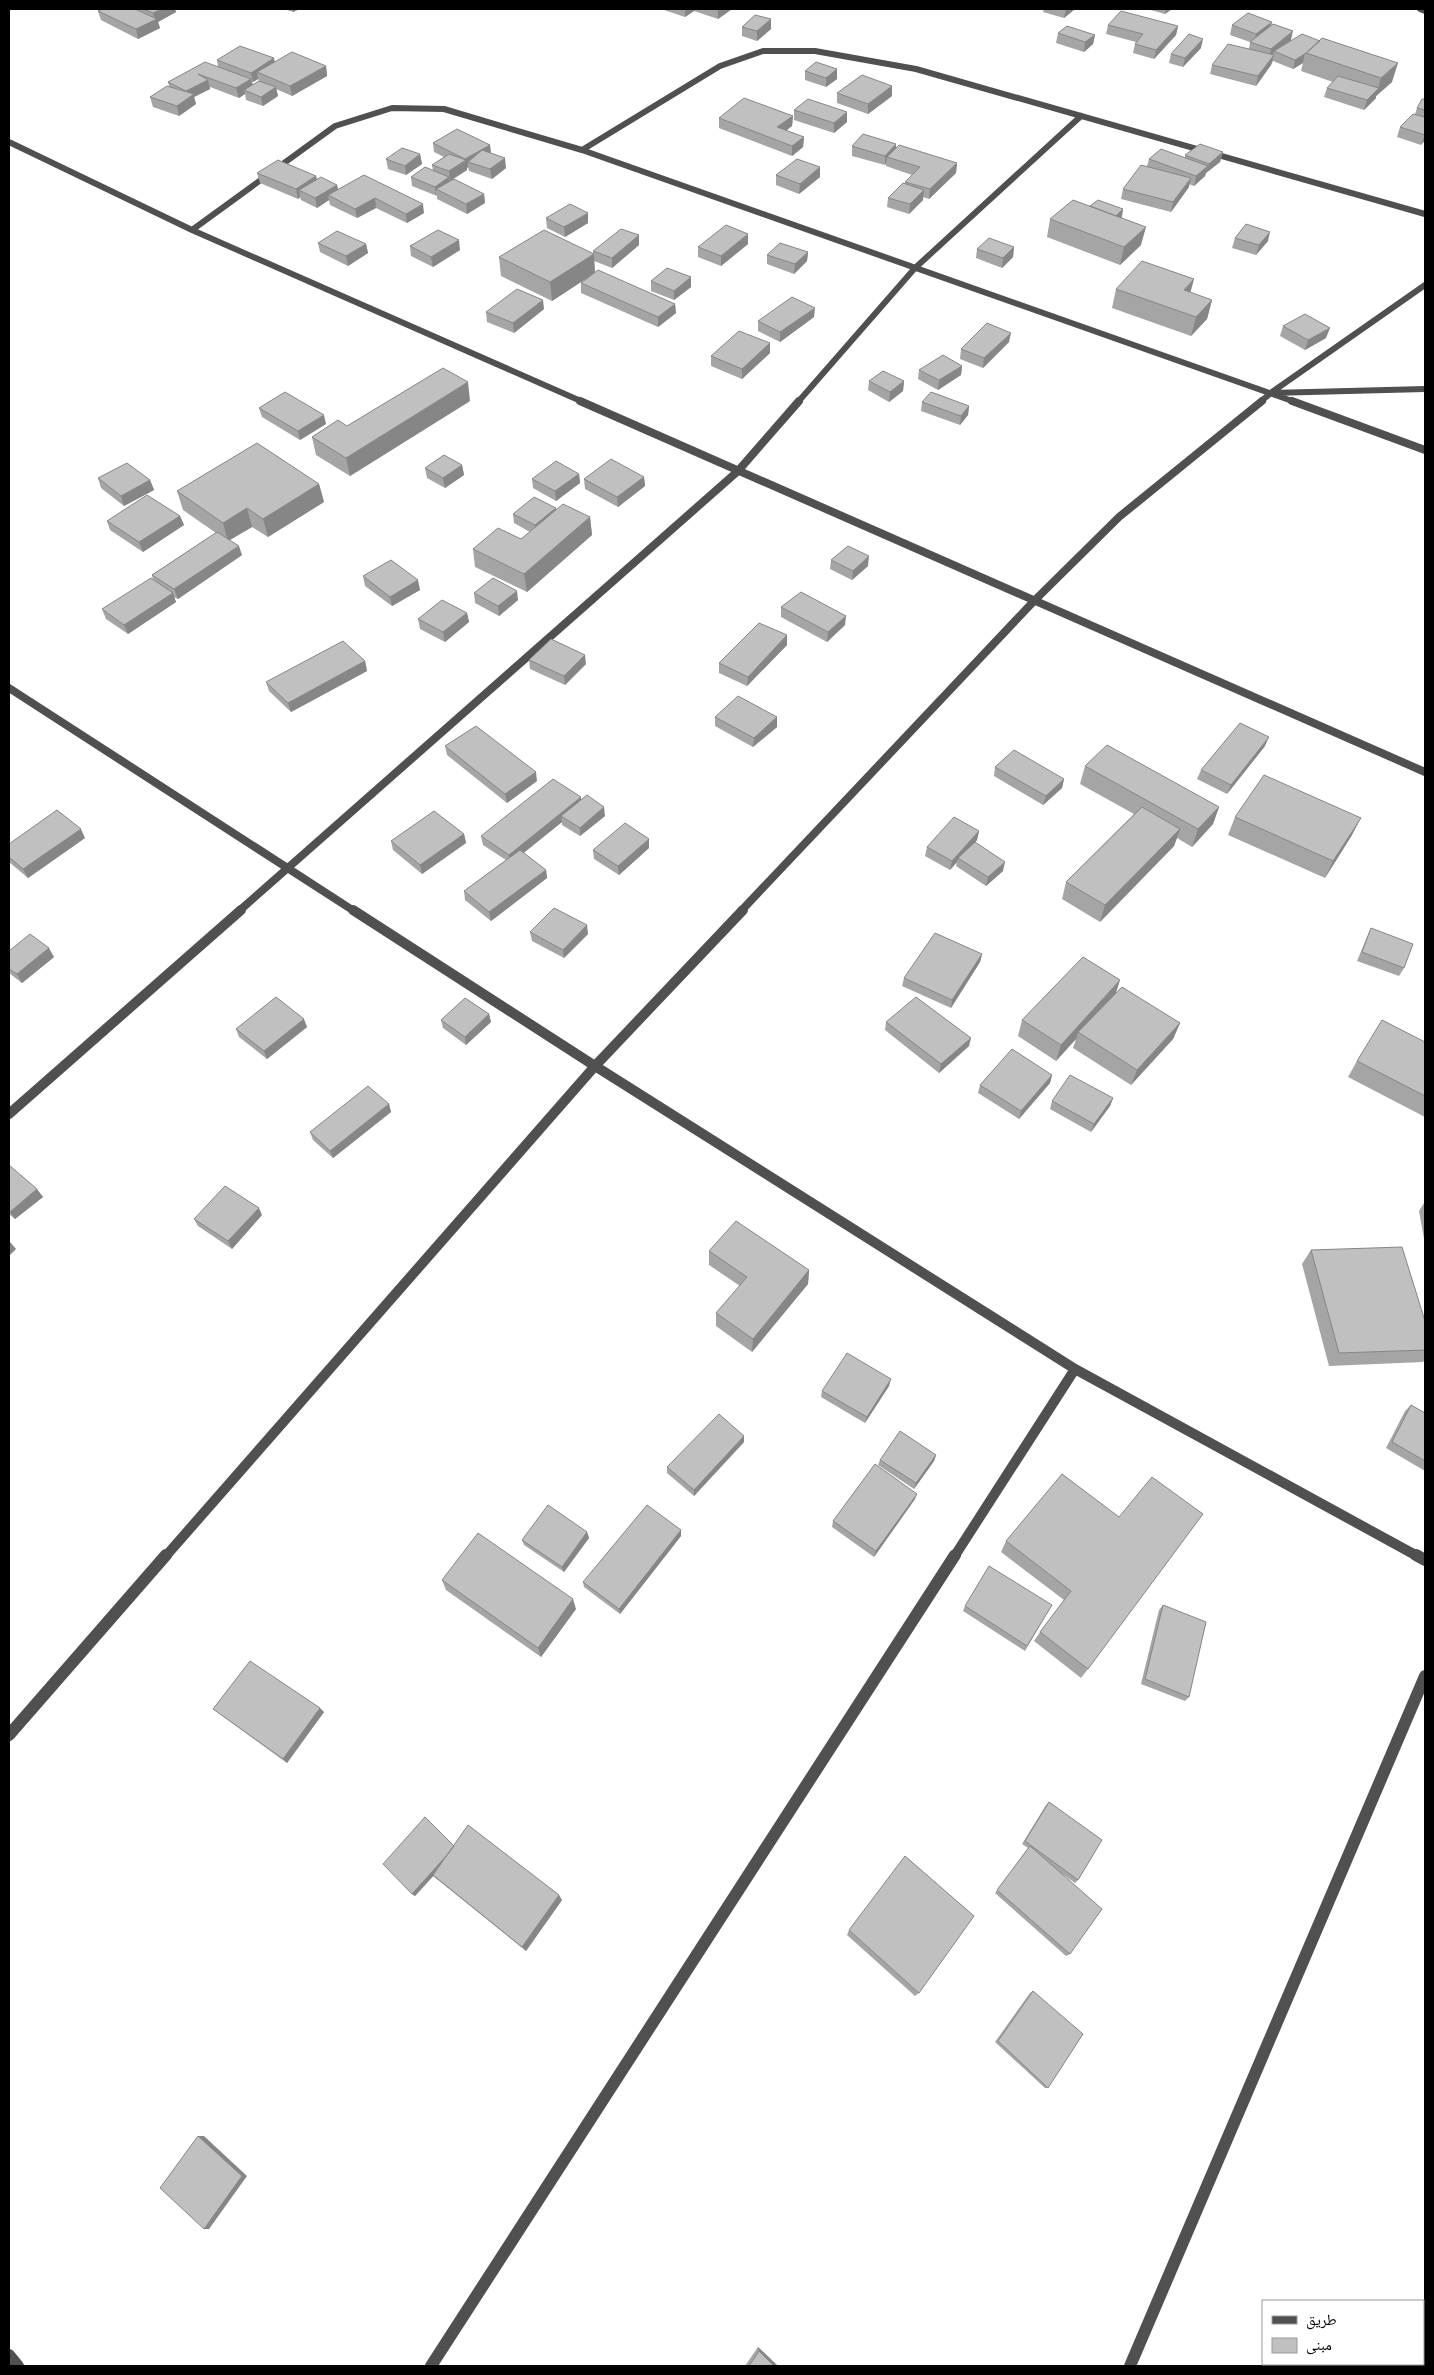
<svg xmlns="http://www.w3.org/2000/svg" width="1434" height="2375" font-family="'IBM Plex Sans','Noto Naskh Arabic',sans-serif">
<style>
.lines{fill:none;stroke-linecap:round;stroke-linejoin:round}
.street-far3{stroke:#505050;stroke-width:6}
.street-far2{stroke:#505050;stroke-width:8}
.street-far1{stroke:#505050;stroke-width:10}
.street{stroke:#505050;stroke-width:12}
.wall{fill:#a5a5a5;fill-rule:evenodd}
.shaded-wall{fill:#868686}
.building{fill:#c0c0c0;stroke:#868686}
</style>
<rect width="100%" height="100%" fill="#fff"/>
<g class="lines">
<path class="street-far3" d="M1420 9 1425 11
M9 142 192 230 583 402
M582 150 720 66 763 51H815L916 69 1425 214
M192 230 335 126 392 108 444 109 582 150 1295 402
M1272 392 1425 285
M798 402 915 268 1081 116
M1260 402 1271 393 1425 389"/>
<path class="street-far2" d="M580 401 1425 772
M1292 401 1425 450
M9 688 354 911
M239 911 738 471 799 401
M741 911 1034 601 1119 517 1262 401"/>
<path class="street-far1" d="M353 910 595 1066 1075 1369 1419 1557
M9 1114 241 910
M165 1557 595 1066 743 910
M954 1557 1075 1369"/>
<path class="street" d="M1416 1555 1425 1560
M9 1735 166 1555
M9 2355 18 2366
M431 2366 955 1555
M1130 2366 1425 1676"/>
</g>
<path class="wall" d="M137 9H175L176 12 158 22 160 28 138 39 101 20 98 11 138 10Z
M284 9H300L293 12Z
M664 9H732L718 19 694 11 685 17 664 10Z
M1044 9H1075L1064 18 1043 12Z
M1147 9H1172L1165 14Z
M1108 25 1178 26 1176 35 1154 59 1133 53 1135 44 1136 42 1106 34Z
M1232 25H1271L1291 40 1392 82 1376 96V98L1364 110 1324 97 1327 88 1333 82 1301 71 1303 63 1293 69 1273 61 1271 65 1256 86 1210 74 1212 65 1249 49 1250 42 1230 35Z
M742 27 771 29 757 41 742 36Z
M1058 33 1095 35 1093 44 1084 52 1056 43Z
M1201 48 1183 67 1169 63 1171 54Z
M274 58V62L326 66 327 76 292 96 276 89 278 96 263 106 246 100 245 94 239 98 210 87V89L194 97 196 104 179 116 153 107 150 97 169 86 168 82 218 67 217 60ZM258 79 259 81 253 85 252 82H253Z
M805 71 837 79 826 87 805 80Z
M892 86V96L868 114 837 103V93Z
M1425 99V140L1421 145 1397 137 1400 127 1415 114 1417 108Z
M794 110 847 112V122L834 133 794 120Z
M793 116 792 126 786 131 804 137 803 147 792 156 719 128V118Z
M433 143 490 145 491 153 506 168 492 179 469 171 468 167 467 168V170L453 179 484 194 485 203 467 214 437 199V196L412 186 411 177 433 171 432 165 444 157 434 152Z
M852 146 896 148 957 163 956 173 929 199 923 197V200L909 214 887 207 888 198 905 184V182L912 175 886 166V163L885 165 852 156Z
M1223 152 1220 162 1206 173 1205 176 1194 186 1189 184V187L1171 212 1121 199 1123 189 1147 166 1149 159 1185 158V155Z
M420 154 422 164 406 175 388 169 386 159Z
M820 167V177L799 194 776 185V175Z
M257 173 316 176 317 180 337 185 338 190 364 175 424 213 407 223 376 208 357 218 330 205 329 200 317 208 301 200 300 197 298 199 260 183Z
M1090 206 1123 209 1122 218 1141 245 1120 265 1047 237 1050 219Z
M546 218 588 223 565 237 547 228Z
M639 235V245L612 268 594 261 595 273 675 304 676 313 658 327 581 293V283L588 277 552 301 501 276 499 257 593 254V251Z
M1235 238 1268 241 1256 255 1232 248Z
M318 243 366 244 368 253 348 266 320 252Z
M748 244 721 266 698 257V247Z
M410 246 460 250 433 267 411 256Z
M1014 247 1013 257 1002 268 976 258 977 249Z
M808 252 807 261 794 274 767 264V255Z
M651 281 691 287 674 300 651 291Z
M1116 289 1190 293 1212 300 1207 319 1191 336 1112 308Z
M544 309 514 333 487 322 486 312Z
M814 317 780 342 758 331V321Z
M1283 326 1326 338 1305 350 1280 336Z
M1009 342 983 368 960 359 961 349Z
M770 343V353L742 379 711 366V356Z
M962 366 961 375 938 390 918 379 919 370Z
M869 381H904L903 391 889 402 868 390Z
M470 401 350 476 316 455 312 437 347 426Z
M922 402 969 406 968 415 960 425 921 411Z
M259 408 326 424 300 440 262 417Z
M462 465 464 475 445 488 427 478 425 468Z
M579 474 580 483 556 501 533 488 532 479Z
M644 477 645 486 618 507 585 489 584 479Z
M98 478 150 480 154 490 124 506 101 488Z
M319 484 324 502 268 537 252 527 230 540 242 555 178 599 174 597 176 602 128 634 106 619 102 609 153 580 152 575 216 533 183 510 177 491Z
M556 508V510L590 517 592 535 527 592 475 567 473 549 521 539 530 532 514 523 513 514Z
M180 516 184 525 143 552 110 530 107 521Z
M831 560 868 566 852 580 830 569Z
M363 576 420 590 392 606 365 586Z
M474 593 518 600 499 616 475 603Z
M781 607 845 625 827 642 781 617Z
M467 613 469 622 445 642 420 629 418 619Z
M787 635V645L747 686 719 673V663Z
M529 660 586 664 565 685 530 669Z
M365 661 367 671 291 712 269 691 266 682Z
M715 717H777V727L753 747 715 726Z
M445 746 537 781 507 803 447 755Z
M1265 746 1227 794 1197 779 1201 770Z
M1085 766 1219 807 1213 824 1192 847 1177 838 1174 846 1100 922 1062 899 1066 882 1134 814 1080 784Z
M995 767 1064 779 1062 788 1043 805 994 776Z
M581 797V800L605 816 580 836 562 825V822L523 853 546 870 547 878 491 921 465 900 464 891 506 860 483 845 481 836Z
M1235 817 1352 835 1325 878 1228 835Z
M979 831 977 840 975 842 1003 871 986 886 956 866 957 862 950 870 925 856 927 847Z
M464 834 466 843 422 874 393 850 391 841Z
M85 838 28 878 9 862V844Z
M649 848 619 875 594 859 593 850Z
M1371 928 1404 968 1399 976 1357 961 1367 937Z
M530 932 588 934 564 958 532 941Z
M9 951 54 957 22 983 9 973Z
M982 954 980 962 951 1008 902 986 904 978Z
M1116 994 1180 1023 1173 1039 1131 1085 1073 1048 1076 1039 1056 1061 1018 1036 1022 1020Z
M489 1014 491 1022 466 1045 443 1028 441 1020Z
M886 1022 969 1046 939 1073 885 1030Z
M307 1027 267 1059 239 1037 236 1029Z
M1425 1042V1117L1348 1077 1357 1061Z
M1052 1075 1050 1083 1019 1119 978 1093 980 1085Z
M1113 1098 1110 1106 1091 1132 1050 1109 1052 1101Z
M389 1104 391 1112 333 1158 313 1140 310 1132Z
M9 1165 43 1197 15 1219 9 1214Z
M1424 1203 1425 1209V1244L1419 1211Z
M262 1215 232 1249 198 1226 194 1219Z
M1311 1250 1425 1321V1359L1423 1362 1329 1366 1302 1264Z
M709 1251 809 1270 808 1284 752 1352 716 1326V1313L740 1286 709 1265Z
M889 1386 865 1423 821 1397 822 1391Z
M1411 1405 1425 1413V1471L1386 1448 1405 1411Z
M744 1442 694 1496 667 1473V1467Z
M936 1455 934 1461 914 1489 878 1465 880 1460Z
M915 1499 874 1557 832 1527 833 1521Z
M1119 1517 1088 1669 1081 1678 1034 1641 1040 1632 1064 1600 1001 1552 1006 1541Z
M681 1530V1536L620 1614 584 1587 583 1582Z
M587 1532 589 1538 564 1572 524 1545 522 1540Z
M442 1580 576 1609 541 1657 446 1590Z
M1052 1605 1025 1651 963 1611 965 1606Z
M1163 1605 1189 1697 1185 1701 1141 1684 1159 1610Z
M213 1709 324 1712 287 1763Z
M1049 1802 1078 1880 1075 1883 1054 1868 1070 1954 1066 1956 995 1893 1028 1848 1022 1844 1046 1805Z
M454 1846 562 1900 526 1951 433 1876 415 1896 412 1894Z
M849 1930 919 1993 915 1996 847 1935Z
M1033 1991 1048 2088H1045L995 2042 1030 1993Z
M758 2347 778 2366H745Z"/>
<path class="shaded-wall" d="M162 9H175L176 12 158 22 160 28 138 39 136 29 155 20 153 13Z
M293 9H300L293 12Z
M685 9H694V11L685 17Z
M719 9H732L718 19V10Z
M1066 9H1075L1064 18Z
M1166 9H1172L1165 14Z
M771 19V29L757 41V31Z
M1272 22 1270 31 1254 43 1256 34Z
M1178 26 1176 35 1154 59 1156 50Z
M1293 31 1291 40 1274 51 1272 56 1269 59 1271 49Z
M1095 35 1093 44 1084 52 1085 42Z
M1203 39 1201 48 1183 67 1185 58Z
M1305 53 1303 63 1293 69 1295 60Z
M1274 55 1271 65 1256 86 1258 76Z
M274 58 276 68 257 72 258 79 253 82 251 73Z
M1398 63 1392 82 1376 96V98L1364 110 1367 100 1378 89 1381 78Z
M326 66 327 76 292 96 290 86Z
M837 69V79L826 87V78Z
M251 79 254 89 244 90 245 94 239 98 236 88Z
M208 80 210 89 194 97 196 104 179 116 177 106 188 98 186 91Z
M892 86V96L868 114V104Z
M276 87 278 96 263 106 261 97Z
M847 112V122L834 133V123Z
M793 116 792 126 777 137V127Z
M1425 134V140L1421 145 1425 135Z
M804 137 803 147 792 156V146Z
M896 144V153L887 157 886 163 885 165V156Z
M490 145 491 155 468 162V167L467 168V170L450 181 449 171 465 161V159Z
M1223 152 1220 162 1206 173 1209 164Z
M420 154 422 164 406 175 405 166Z
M505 158 506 168 492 179 490 169Z
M957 163 956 173 929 199 930 189Z
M1208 166 1205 176 1194 186 1196 176Z
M820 167V177L799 194 800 184Z
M316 176 318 185 299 190 300 197 298 199 296 189Z
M449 177 450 187 436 189V196L435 187Z
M1191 178 1189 187 1171 212 1173 202Z
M337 185 339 194 328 195 329 200 317 208 315 198Z
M924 190 923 200 909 214 910 204Z
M484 194 485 203 467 214 466 204Z
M375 198 376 208 357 218 355 209Z
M423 204 424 213 407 223 406 214Z
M1123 209 1121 219H1112Z
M588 213V223L565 237 564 227Z
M1146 227 1141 245 1120 265 1124 247Z
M1270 232 1268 241 1256 255 1259 245Z
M748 234V244L721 266V256Z
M639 235V245L612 268V258Z
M459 240 460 250 433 267 431 257Z
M366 244 368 253 348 266 346 256Z
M1014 247 1013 257 1002 268 1003 258Z
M808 252 807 261 794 274 795 264Z
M594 254 595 273 552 301 550 282Z
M691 277V287L674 300V291Z
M1194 279 1189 298 1184 290Z
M543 300 544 309 514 333 513 323Z
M1212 300 1207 319 1191 336 1196 317Z
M675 304 676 313 658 327V317Z
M815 308 814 317 780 342V332Z
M1330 328 1326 338 1305 350 1308 340Z
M1011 333 1009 342 983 368 984 358Z
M770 343V353L742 379V369Z
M962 366 961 375 938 390 939 380Z
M904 381 903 391 889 402 890 392Z
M468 382 470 401 350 476 346 458Z
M969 406 968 415 960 425 961 416Z
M324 415 326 424 300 440 298 431Z
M462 465 464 475 445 488 443 478Z
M579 474 580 483 556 501 555 491Z
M644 477 645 486 618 507 617 497Z
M150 480 154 490 124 506 121 496Z
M319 484 324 502 268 537 263 519Z
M247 508 252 527 228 541 223 523Z
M556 508 557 518 536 535 535 525Z
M180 516 184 525 143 552 139 542Z
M590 517 592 535 527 592 524 574Z
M239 546 242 555 178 599 174 589Z
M869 556 868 566 852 580 853 571Z
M418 580 420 590 392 606 390 597Z
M517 591 518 600 499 616 498 606Z
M173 593 176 602 128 634 124 625Z
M467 613 469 622 445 642 443 632Z
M846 616 845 625 827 642 828 632Z
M787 635V645L747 686 748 677Z
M585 655 586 664 565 685 564 676Z
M365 661 367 671 291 712 288 703Z
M777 717V727L753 747 754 738Z
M1269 737 1265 746 1227 794 1231 785Z
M536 772 537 781 507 803 505 794Z
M1064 779 1062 788 1043 805 1046 796Z
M581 797 582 806 561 816 562 822 510 864 509 855Z
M604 807 605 816 580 836V828Z
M1219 807 1213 824 1192 847 1198 829Z
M1361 818 1352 835 1325 878 1333 861Z
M81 829 85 838 28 878 23 869Z
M1180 829 1174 846 1100 922 1105 905Z
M979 831 977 840 960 859 958 858 957 862 950 870 952 861Z
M464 834 466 843 422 874 420 865Z
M649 839V848L619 875 618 866Z
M1005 862 1003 871 986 886 988 877Z
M546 870 547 878 491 921 489 912Z
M587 925 588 934 564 958 563 950Z
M49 948 54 957 22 983 17 974Z
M982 954 980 962 951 1008 952 1000Z
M1120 980 1115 996 1078 1032 1076 1039 1056 1061 1061 1045Z
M489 1014 491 1022 466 1045 465 1037Z
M304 1019 307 1027 267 1059 264 1051Z
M1180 1023 1173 1039 1131 1085 1137 1070Z
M971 1038 969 1046 939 1073 941 1064Z
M1052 1075 1050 1083 1019 1119 1021 1111Z
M1113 1098 1110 1106 1091 1132 1094 1124Z
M389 1104 391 1112 333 1158 330 1151Z
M37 1189 43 1197 15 1219 10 1212Z
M259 1208 262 1215 232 1249 228 1241Z
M10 1242 16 1249 9 1256V1243Z
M809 1270 808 1284 752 1352 753 1339Z
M891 1379 889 1386 865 1423 867 1417Z
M744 1436V1442L694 1496V1490Z
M936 1455 934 1461 914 1489 916 1483Z
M917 1494 915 1499 874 1557 876 1551Z
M681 1530V1536L620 1614 619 1609Z
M587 1532 589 1538 564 1572 562 1567Z
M573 1599 576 1609 541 1657 538 1648Z
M320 1708 324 1712 287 1763 283 1759Z
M454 1847 457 1850 415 1896 412 1894Z
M559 1895 562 1900 526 1951 522 1947Z
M198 2136H204L247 2176 209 2229H204Z
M758 2347 778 2366H774L759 2351Z"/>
<path class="building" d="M103 9H135L157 19 136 29 98 11Z
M143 9H162L153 13Z
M1121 11 1178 26 1156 50 1135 44 1143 34 1108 25Z
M1248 13 1272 22 1256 34 1232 25Z
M755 15 771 19 757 31 742 27Z
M1273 24 1293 31 1271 49 1250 42Z
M1067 26 1095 35 1085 42 1058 33Z
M1189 34 1203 39 1185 58 1171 54Z
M1302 34 1320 41 1306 53 1295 60 1274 51Z
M1322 38 1398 63 1381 78 1306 53Z
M1228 44 1274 55 1258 76 1212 65Z
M240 46 274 58 251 73 217 60Z
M292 52 326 66 290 86 257 72Z
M205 62 251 79 236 88 198 74 208 80 186 91 168 82Z
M816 62 837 69 826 78 805 71Z
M862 75 892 86 868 104 837 93Z
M1338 76 1379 88 1367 100 1327 88Z
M259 81 276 87 261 97 244 90Z
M167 86 194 94 177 106 150 97Z
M744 98 793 116 777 127 804 137 792 146 719 118Z
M808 99 847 112 834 123 794 110Z
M1422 99H1425V110L1417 108Z
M1413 114 1425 117V135L1400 127Z
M457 129 490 145 465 159 433 143Z
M863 134 896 144 885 156 852 146Z
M1200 144 1223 152 1209 164 1185 155Z
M899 145 957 163 930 189 905 182 920 167 887 157Z
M402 148 420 154 405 166 386 159Z
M1161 149 1208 166 1196 176 1149 159Z
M482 150 505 158 490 169 468 162Z
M449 154 466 160 449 171 432 165Z
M797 159 820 167 800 184 776 175Z
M278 160 316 176 296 189 257 173Z
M1141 165 1191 178 1173 202 1123 189Z
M425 167 449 177 435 187 411 177Z
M364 175 423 204 406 214 375 198 355 209 328 195Z
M321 177 337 185 315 198 299 190Z
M454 179 484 194 466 204 436 189Z
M903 183 924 190 910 204 888 198Z
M1073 200 1146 227 1124 247 1050 219Z
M1098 200 1123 209 1116 216 1090 206Z
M570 204 588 213 564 227 546 218Z
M1246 224 1270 232 1259 245 1235 238Z
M726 225 748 234 721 256 698 247Z
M621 229 639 235 612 258 593 251Z
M438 230 459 240 431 257 410 246Z
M544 230 594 254 550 282 499 257Z
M337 231 366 244 346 256 318 243Z
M989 238 1014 247 1003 258 977 249Z
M780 243 808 252 795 264 767 255Z
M1142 261 1194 279 1184 290 1212 300 1196 317 1116 289Z
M667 268 691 277 674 291 651 281Z
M598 270 675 304 658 317 581 283Z
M517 289 543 300 513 323 486 312Z
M792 297 815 308 780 332 758 321Z
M1305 314 1330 328 1308 340 1283 326Z
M987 323 1011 333 984 358 961 349Z
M739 331 770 343 742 369 711 356Z
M943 355 962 366 939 380 919 370Z
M443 368 468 382 346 458 312 437 338 420 347 426Z
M883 371 904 381 890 392 869 381Z
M285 392 324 415 298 431 259 408Z
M931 392 969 406 961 416 922 402Z
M257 443 319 484 263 519 247 508 223 523 177 491Z
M444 455 462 465 443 478 425 468Z
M611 459 644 477 617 497 584 479Z
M556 461 579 474 555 491 532 479Z
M127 463 150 480 121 496 98 478Z
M147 495 180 516 139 542 107 521Z
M534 497 556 508 535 525 513 514Z
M563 504 590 517 524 574 473 549 498 528 521 539Z
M217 532 239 546 174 589 152 575Z
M848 546 869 556 853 571 831 560Z
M391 560 418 580 390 597 363 576Z
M151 578 173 593 124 625 102 609Z
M493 578 517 591 498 606 474 593Z
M801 592 846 616 828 632 781 607Z
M442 600 467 613 443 632 418 619Z
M759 623 787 635 748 677 719 663Z
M551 639 585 655 564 676 529 660Z
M343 641 365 661 288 703 266 682Z
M738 696 777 717 754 738 715 717Z
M1240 723 1269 737 1231 785 1201 770Z
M476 726 536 772 505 794 445 746Z
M1107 745 1219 807 1198 829 1085 766Z
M1014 750 1064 779 1046 796 995 767Z
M1264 775 1361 818 1333 861 1235 817Z
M553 779 581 797 509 855 481 836Z
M587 795 604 807 580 828 561 816Z
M1142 807 1180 829 1105 905 1066 882Z
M57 810 81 829 23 869 9 857V844Z
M434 811 464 834 420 865 391 841Z
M954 817 979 831 952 861 927 847Z
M625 823 649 839 618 866 593 850Z
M975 842 1005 862 988 877 958 858Z
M520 850 546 870 489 912 464 891Z
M554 908 587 925 563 950 530 932Z
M1371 928 1413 944 1404 968 1362 952Z
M935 933 982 954 952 1000 904 978Z
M30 934 49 948 17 974 9 969V951Z
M1083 957 1120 980 1061 1045 1022 1020Z
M1122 987 1180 1023 1137 1070 1078 1032Z
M276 997 304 1019 264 1051 236 1029Z
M916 997 971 1038 941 1064 886 1022Z
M465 998 489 1014 465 1037 441 1020Z
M1382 1020 1425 1042V1096L1357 1061Z
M1012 1049 1052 1075 1021 1111 980 1085Z
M1070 1075 1113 1098 1094 1124 1052 1101Z
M368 1086 389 1104 330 1151 310 1132Z
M9 1165 37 1189 10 1212 9 1211Z
M225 1186 259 1208 228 1241 194 1219Z
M736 1221 809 1270 753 1339 716 1313 747 1277 709 1251Z
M1402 1247 1425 1321V1350L1339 1353 1311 1250Z
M847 1353 891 1379 867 1417 822 1391Z
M1411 1405 1425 1413V1461L1392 1442Z
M719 1414 744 1436 694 1490 667 1467Z
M900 1431 936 1455 916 1483 880 1460Z
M875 1464 917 1494 876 1551 833 1521Z
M1062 1474 1119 1517 1152 1477 1203 1514 1088 1669 1040 1632 1071 1591 1006 1541Z
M548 1505 587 1532 562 1567 522 1540Z
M647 1505 681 1530 619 1609 583 1582Z
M478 1533 573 1599 538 1648 442 1580Z
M989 1566 1052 1605 1027 1646 965 1606Z
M1163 1605 1206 1622 1189 1697 1145 1679Z
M250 1661 320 1708 283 1759 213 1709Z
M1049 1802 1102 1840 1078 1880 1025 1841Z
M425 1817 454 1846 448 1854 412 1894 383 1864Z
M468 1825 559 1895 522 1947 433 1875Z
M1030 1846 1102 1909 1070 1954 997 1890Z
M905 1856 974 1916 919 1993 849 1930Z
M1033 1991 1083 2034 1048 2088 998 2041Z
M198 2136 242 2176 204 2229 160 2188Z
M759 2351 774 2366H749Z"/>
<rect width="1434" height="2375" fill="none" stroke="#000000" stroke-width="20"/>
<rect x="1262" y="2300" width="162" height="65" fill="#ffffff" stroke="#999999"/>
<rect x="1272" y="2316" width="25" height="8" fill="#505050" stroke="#999999"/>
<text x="1306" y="2325" font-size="15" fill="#000000">طريق</text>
<rect x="1272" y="2338" width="25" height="15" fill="#c0c0c0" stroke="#999999"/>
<text x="1306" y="2350" font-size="15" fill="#000000">مبنى</text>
</svg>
